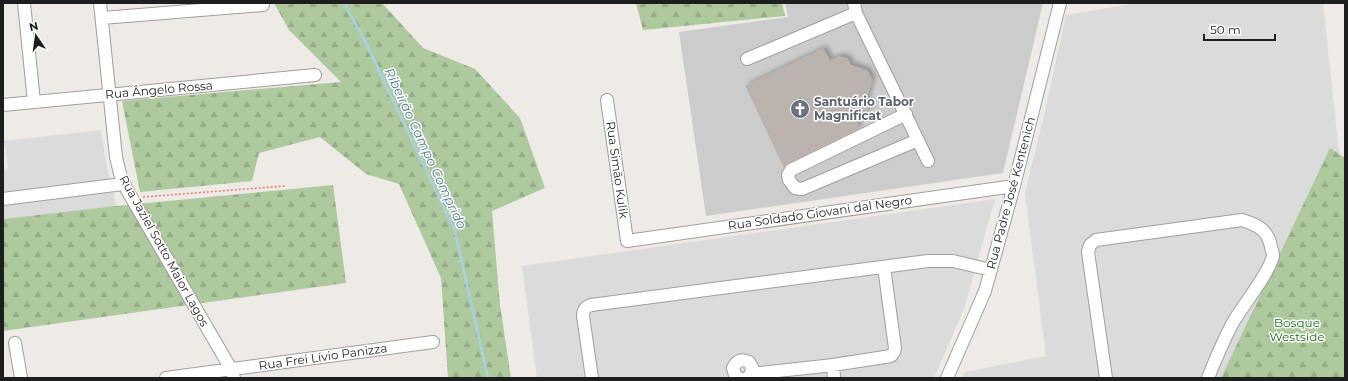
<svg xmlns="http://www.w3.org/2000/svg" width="1348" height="381" font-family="Montserrat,sans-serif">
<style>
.residential{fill:#dcdbdb}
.religious{fill:#ccc}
.forest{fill:url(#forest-firs)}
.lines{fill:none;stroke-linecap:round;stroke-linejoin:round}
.stream{stroke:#aad1d7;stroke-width:3}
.building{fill:#bbb3ae;stroke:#beb1a9;filter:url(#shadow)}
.minor-casing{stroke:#9f9f9f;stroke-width:14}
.path{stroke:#ec7b78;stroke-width:1.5;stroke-dasharray:2 2;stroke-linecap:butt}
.minor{stroke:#fff;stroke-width:12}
.labels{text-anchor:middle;stroke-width:3;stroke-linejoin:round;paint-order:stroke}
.street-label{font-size:12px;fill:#1e1e1e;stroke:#fff}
.worship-label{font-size:12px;font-weight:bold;fill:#5b616d;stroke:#fff;text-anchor:start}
.park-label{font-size:12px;fill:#167217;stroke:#fff}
.water-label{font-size:13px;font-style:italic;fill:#4d7795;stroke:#fff}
</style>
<defs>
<pattern id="forest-firs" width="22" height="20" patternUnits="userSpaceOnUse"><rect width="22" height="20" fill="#aec99e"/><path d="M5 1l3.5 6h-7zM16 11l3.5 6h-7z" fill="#95ac88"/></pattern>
<filter id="shadow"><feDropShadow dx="3.5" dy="-3.5" stdDeviation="2" flood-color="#0004"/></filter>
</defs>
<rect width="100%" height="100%" fill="#eeeae5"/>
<path class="residential" d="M1136 3H1323L1340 162 1345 153V378H962L965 372 1046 356 1025 193 1045 111 1066 15Z
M101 130 105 157 116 206 3 219V170L8 169 4 141Z
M995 199 964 309 934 378H537L522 266Z"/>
<path class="religious" d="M785 3H1043L1003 173 706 216 679 32 788 17Z"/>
<path class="forest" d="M274 3H382L423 48 475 69 520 118 545 188 492 211 500 305 511 378H448L441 278 399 184 366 174 320 137 259 153 252 181 140 192 122 101 341 82 289 30Z
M636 3H782L785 16 643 30Z
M1330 148 1345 158V378H1221Z
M333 185 346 283 3 331V219L116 206Z"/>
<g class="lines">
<path class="stream" d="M344 3 366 43 455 231 488 378"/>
</g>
<path class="building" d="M823 49 830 61 839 57 848 59 850 65 867 71 872 80 866 99 869 106 866 113 855 118 859 128 788 163 784 167 746 86Z"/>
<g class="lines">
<g class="minor-casing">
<path id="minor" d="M24 3 34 102
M100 3 116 157 120 174 127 190 231 369 234 378
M854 3 856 13 928 161
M102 18 263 5
M747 59 856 13
M607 100 627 241 1014 186
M3 105 315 75
M906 114 791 170 788 175 789 180 795 188 802 189 918 140
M3 199 123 184
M15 343 21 378
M833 365 834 378
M751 374 833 365 891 356 894 352 895 348 884 267
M166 378 433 342
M592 378 583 316C583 310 585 307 591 305L928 261H953L991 270
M739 378 735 375 733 368C736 361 742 358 749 362L752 367 751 374 747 378
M947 378 985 291 1014 186 1060 3
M1106 378 1088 252 1090 245 1096 240 1242 220C1258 225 1268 230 1271 247 1272 250 1273 254 1273 256 1269 273 1245 303 1235 319 1224 338 1216 358 1208 378"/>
</g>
<path class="path" d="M143 197 285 186"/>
<use href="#minor" class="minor"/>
</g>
<defs>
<g id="church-disc" transform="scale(1)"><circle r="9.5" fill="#6b7280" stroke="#fff"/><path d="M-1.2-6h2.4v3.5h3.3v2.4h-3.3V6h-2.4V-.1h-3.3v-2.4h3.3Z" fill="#fff"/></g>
</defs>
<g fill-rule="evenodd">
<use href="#church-disc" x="800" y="109"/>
</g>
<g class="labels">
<g class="street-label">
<text transform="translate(159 90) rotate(-5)" y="4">Rua Ângelo Rossa</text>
<text transform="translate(617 170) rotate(82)" y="4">Rua Simão Kulik</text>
<text transform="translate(1011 193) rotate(-75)" y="4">Rua Padre José Kentenich</text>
<text transform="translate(820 213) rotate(-8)" y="4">Rua Soldado Giovani dal Negro</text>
<text transform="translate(164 251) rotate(61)" y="4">Rua Jaziel Sotto Maior Lagos</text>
<text transform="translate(323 357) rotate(-8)" y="4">Rua Frei Lívio Panizza</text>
</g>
<g class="worship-label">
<text x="814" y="106">Santuário Tabor<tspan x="814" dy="14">Magnificat</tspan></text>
</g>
<g class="park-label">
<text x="1297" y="327">Bosque<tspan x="1297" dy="14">Westside</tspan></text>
</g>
<g class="water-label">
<text transform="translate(426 148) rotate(65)" y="5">Ribeirão Campo Comprido</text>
</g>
</g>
<rect width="1348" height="381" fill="none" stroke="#1e1e1e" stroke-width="8"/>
<g transform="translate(36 36) rotate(347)" stroke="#ffffff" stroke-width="3" paint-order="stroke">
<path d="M0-3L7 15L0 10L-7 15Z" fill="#1e1e1e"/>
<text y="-6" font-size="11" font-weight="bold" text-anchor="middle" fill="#1e1e1e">N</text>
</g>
<path d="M1204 34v6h71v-6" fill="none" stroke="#1e1e1e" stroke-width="2"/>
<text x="1210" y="34" font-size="12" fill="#1e1e1e" stroke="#ffffff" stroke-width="3" paint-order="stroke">50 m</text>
</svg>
